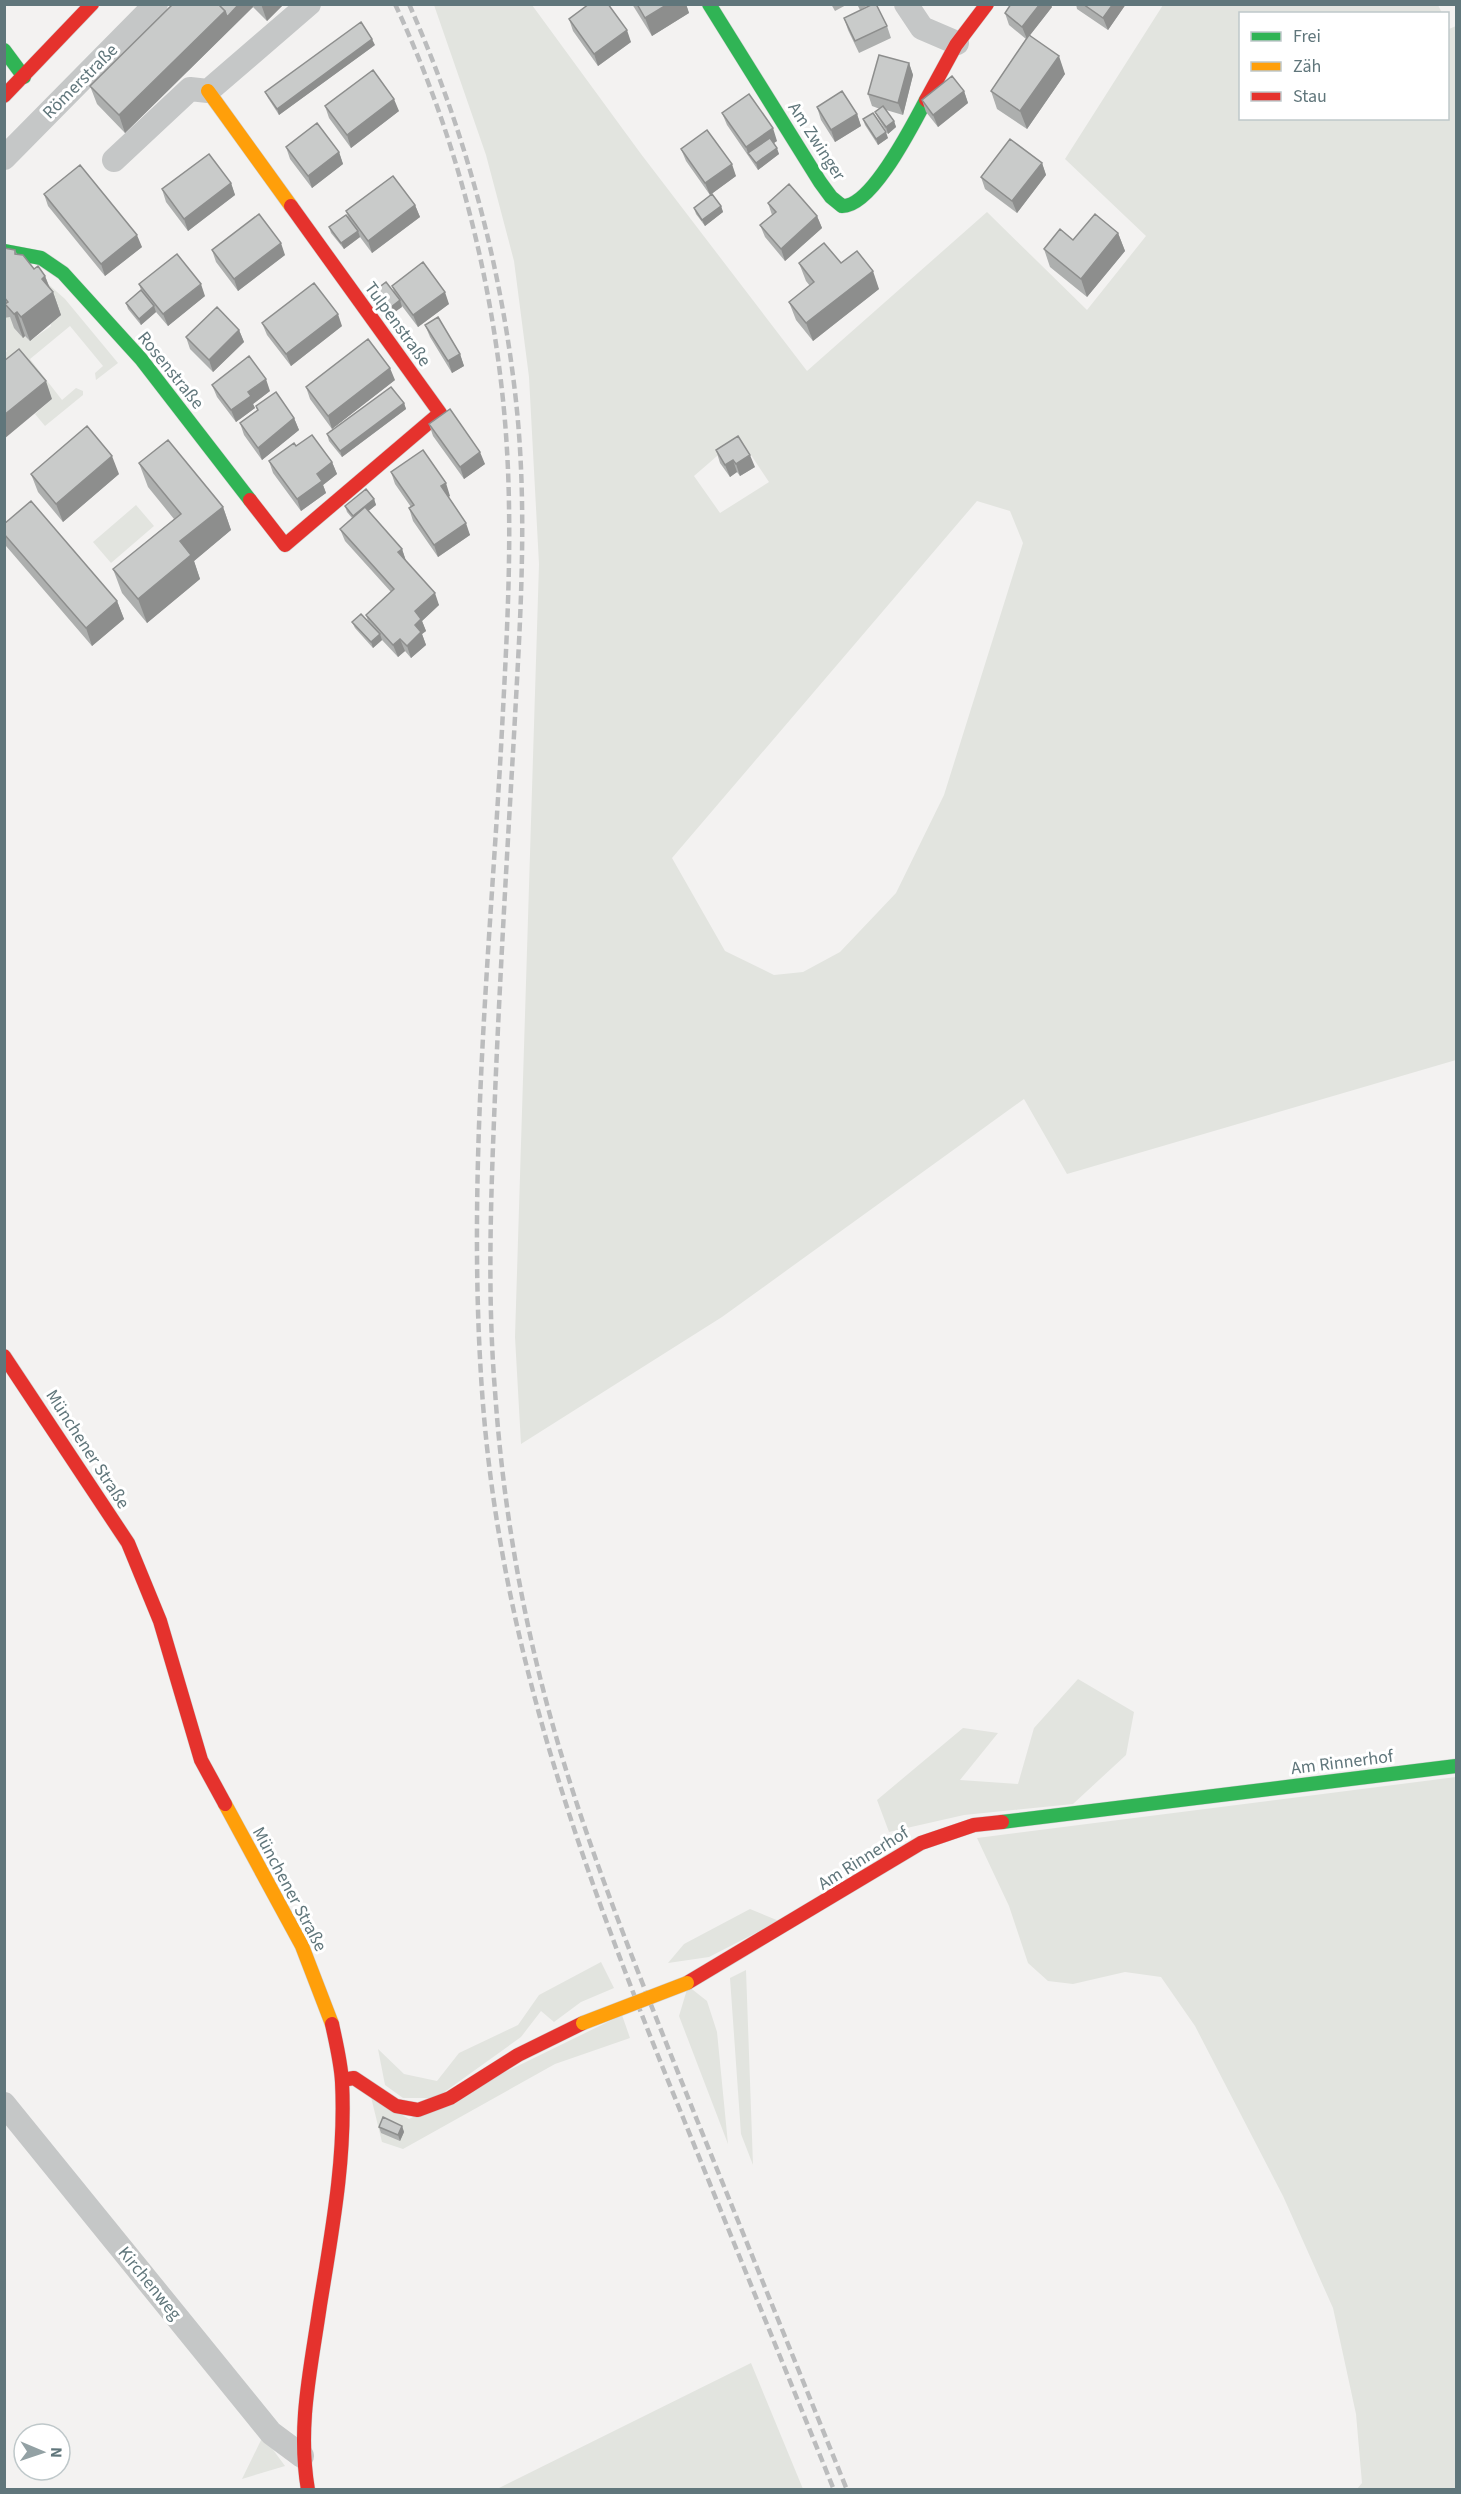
<svg xmlns="http://www.w3.org/2000/svg" width="1461" height="2494" font-family="'Source Sans 3',sans-serif">
<style>
.green{fill:#e2e4df;fill-rule:evenodd}
.lines{fill:none;stroke-linecap:round;stroke-linejoin:round}
.fast-casing{stroke:#cecfcf;stroke-width:15}
.slow-casing{stroke:#cecfcf;stroke-width:15}
.jam-casing{stroke:#cecfcf;stroke-width:15}
.street{stroke:#c5c7c7;stroke-width:24}
.fast{stroke:#30b455;stroke-width:14}
.slow{stroke:#ff9f0a;stroke-width:14}
.jam{stroke:#e5322d;stroke-width:14}
.rail{stroke:#bbbcbd;stroke-width:4.5;stroke-dasharray:9 4.5;stroke-linecap:butt}
.slow-bridge-casing{stroke:#cecfcf;stroke-width:15;stroke-linecap:butt}
.slow-bridge{stroke:#ff9f0a;stroke-width:14}
.wall{fill:#adafae}
.shaded-wall{fill:#8d8e8d}
.building{fill:#c9cbca;stroke:#8d8e8d;stroke-width:1.5}
.labels{text-anchor:middle;stroke-width:6;stroke-linejoin:round;paint-order:stroke}
.street-label{font-size:18px;fill:#60767b;stroke:#fff}
</style>
<rect width="100%" height="100%" fill="#f3f2f1"/>
<path class="green" d="M434 5H532L641 154 807 371 987 212 1087 310 1146 236 1065 159 1163 5H1438L1442 13 1240 14V118H1448V26L1449 29 1456 26V1060L1067 1174 1024 1099 722 1317 521 1444 515 1337 539 564 529 377 514 261 486 155ZM739 437 769 482 720 513 694 476ZM977 501 1010 511 1023 543 944 795 896 893 840 952 803 972 774 975 725 951 672 858Z
M38 275 65 299 118 363 96 380 95 373 103 366 70 326 30 359 62 400 76 388 83 391V395L45 426 35 414 52 399 5 384V354L7 351 5 348V317H10L22 337 25 336 30 341 51 326Z
M136 505 154 526 111 563 93 542Z
M1078 1679 1134 1712 1126 1755 1073 1804 964 1815 889 1832 877 1800 963 1728 998 1733 960 1780 1018 1784 1034 1728Z
M1456 1777V2489H1357L1362 2483 1356 2414 1333 2308 1283 2196 1195 2026 1161 1977 1125 1972 1073 1984 1048 1981 1028 1963 1009 1906 977 1838Z
M750 1909 779 1921 709 1957 668 1963 684 1944Z
M601 1962 614 1988 581 2002 554 2022 541 2011 521 2037 436 2098H403L385 2085 378 2049 404 2074 437 2081 459 2053 518 2025 539 1995Z
M746 1970 753 2165 741 2134 730 1978Z
M688 1986 707 2001 717 2032 728 2144 679 2016Z
M622 2015 630 2038 555 2064 403 2149 382 2142 371 2097 409 2119Z
M751 2363 803 2489H497Z
M263 2436 285 2466 242 2479Z"/>
<g class="lines">
<g class="fast-casing">
<path id="fast" d="M709 4 820 182 831 197 842 206C872 207 913 124 926 100
M4 50 24 77
M4 251 41 258 63 273 141 359 250 500
M1002 1822 1456 1766"/>
</g>
<g class="slow-casing">
<path id="slow" d="M208 91 291 206
M225 1804 302 1946 332 2024"/>
</g>
<g class="jam-casing">
<path id="jam" d="M4 96 92 4
M926 100 956 45 987 4
M250 500 285 545 440 413 291 206
M4 1356 128 1543 160 1621 201 1760 225 1804
M687 1983 921 1843 974 1825 1002 1822
M342 2080 354 2078 396 2106 418 2110 450 2098 518 2055 583 2023
M308 2490C297 2426 311 2368 320 2305 332 2231 346 2157 342 2082 341 2063 336 2043 332 2024"/>
</g>
<path class="street" d="M906 4 922 28 957 43
M4 158 156 4
M114 160 190 89 208 91 309 4
M4 2104 271 2433 302 2456"/>
<use href="#fast" class="fast"/>
<use href="#slow" class="slow"/>
<use href="#jam" class="jam"/>
<path class="rail" d="M395 4C453 128 489 264 503 400 515 516 507 632 501 748 489 961 467 1177 482 1391 500 1650 587 1882 684 2120 734 2243 784 2366 834 2490
M409 4C465 130 501 264 516 401 528 512 520 624 514 735 507 855 500 975 495 1095 491 1194 487 1293 495 1391 503 1507 523 1622 555 1733 593 1865 646 1992 697 2120 747 2243 797 2366 847 2490"/>
<g class="slow-bridge-casing">
<path id="slow-bridge" d="M583 2023 687 1983"/>
</g>
<use href="#slow-bridge" class="slow-bridge"/>
</g>
<path class="wall" d="M173 4H284L267 21 253 7 125 133 97 104 90 86Z
M632 4H686L689 13 652 36Z
M831 4H848L835 11Z
M857 4H870L860 10Z
M1076 4H1126L1108 30 1077 9Z
M1052 7 1030 35 1065 74 1027 129 997 109 991 91 1026 39 1009 25 1005 13Z
M844 18 887 26 891 38 859 53 848 30Z
M569 19 631 42 598 66 573 31Z
M375 45 279 115 268 98 265 92Z
M909 63 913 75 903 115 886 110 894 121 896 127 888 134 878 118 875 112 880 109 872 106 868 94Z
M964 91 968 103 938 127 926 112 922 100Z
M325 106 399 111 351 148 329 118Z
M817 107 857 114 861 126 835 142 821 120Z
M722 113 777 141 773 143 779 154 758 170 727 125Z
M863 119 888 138 878 145 865 125Z
M286 147 339 152 343 164 312 188 290 159Z
M681 149 736 176 710 195 686 161Z
M1042 163 1046 175 1017 213 985 189 981 177Z
M231 183 235 195 188 231 166 202 162 189Z
M44 194 142 247 105 276 48 206Z
M768 203 817 216 822 228 785 261 765 237 760 225 772 215Z
M415 205 420 217 372 253 360 237 344 249 331 233 329 227 348 217 346 211Z
M721 206 723 212 705 226 696 214 694 208Z
M1118 233 1125 251 1087 297 1050 267 1044 249 1073 240Z
M4 248 15 250 17 254 34 269 45 276 50 288 53 292 61 315 30 341 25 336 23 338 14 328 10 317 4 318Z
M212 250 285 255 238 291 216 262Z
M799 263 879 289 813 341 796 320 789 302 810 286 806 281Z
M139 284 205 296 168 326 156 312 141 325 128 309 126 303 141 290Z
M392 286 449 304 418 327 402 306 388 317 375 298 373 292H394Z
M262 323 342 326 291 366 267 335Z
M425 325 460 354 464 366 452 373 430 337Z
M239 330 244 342 213 372 190 349 186 337Z
M395 380 332 429 310 399 306 387Z
M212 385 270 391 253 404 255 408 236 422 217 397Z
M404 403 406 409 342 457 329 441 327 434Z
M256 406 294 418 299 430 262 460 244 435 240 423 257 410Z
M429 424 485 464 464 479 433 436Z
M296 446 332 462 337 474 323 485 326 493 301 511 273 473 269 461Z
M716 450 755 467 740 476 737 472 730 477 720 463Z
M139 463 223 507 231 530 194 561 200 579 147 623 122 593 113 569 174 519 148 487Z
M391 472 450 496 448 497 470 535 438 557 413 521 409 508 411 507 395 484Z
M31 474H119L63 522 38 492Z
M374 499 376 505 368 511 402 549 406 561 439 605 422 621 426 631 422 634 426 645 411 658 405 651 398 657 382 640 373 648 355 628 352 622 368 621 366 615 391 592 345 541 340 529 352 518 347 512 345 506Z
M4 524 117 601 124 619 92 646 6 546 4 541Z
M402 2126 404 2132 400 2141 381 2133 379 2127Z"/>
<path class="shaded-wall" d="M239 4H252L253 7 125 133 119 115 225 11Z
M261 4H284L267 21Z
M668 4H686L689 13 652 36 645 18Z
M1040 4H1051L1052 7 1027 39 1022 27Z
M1113 4H1126L1108 30 1103 18Z
M627 30 631 42 598 66 594 54Z
M372 39 375 45 279 115 277 109Z
M1059 56 1065 74 1027 129 1020 111Z
M909 63 913 75 903 115 898 103Z
M964 91 968 103 938 127 933 115Z
M394 99 399 111 351 148 347 135Z
M857 114 861 126 835 142 831 130Z
M894 121 896 127 888 134 886 127Z
M773 128 777 141 752 158 748 153 746 147Z
M886 132 888 138 878 145 876 139Z
M777 148 779 154 758 170 756 163Z
M339 152 343 164 312 188 308 176Z
M1042 163 1046 175 1017 213 1012 201Z
M732 164 736 176 710 195 705 183Z
M231 183 235 195 188 231 184 219Z
M415 205 420 217 372 253 368 241Z
M721 206 723 212 705 226 702 220Z
M817 216 822 228 785 261 781 249Z
M358 231 360 237 344 249 341 243Z
M1118 233 1125 251 1087 297 1081 279Z
M137 235 142 247 105 276 101 264Z
M281 243 285 255 238 291 234 279Z
M873 271 879 289 813 341 806 323Z
M45 276 51 292H53L61 315 30 341 21 317 42 279Z
M201 284 205 296 168 326 163 314Z
M445 292 449 304 418 327 413 315Z
M400 300 402 307 388 317 386 311Z
M154 306 156 312 141 325 139 319Z
M17 312 25 336 23 338 14 314Z
M338 314 342 326 291 366 286 354Z
M239 330 244 342 213 372 209 360Z
M460 354 464 366 452 373 448 361Z
M390 368 395 380 332 429 328 416Z
M266 379 270 391 253 404 255 408 236 422 231 410 248 392Z
M46 381 52 399 4 439V415Z
M404 403 406 409 342 457 340 451Z
M294 418 299 430 262 460 258 448Z
M480 452 485 464 464 479 460 467Z
M750 455 755 467 740 476 736 464Z
M112 456 119 474 63 522 56 504Z
M733 460 737 472 730 477 725 465Z
M332 462 337 474 323 485 326 493 301 511 297 499 317 474Z
M446 483 450 496 446 498 441 486Z
M374 499 376 505 355 522 353 516Z
M223 507 231 530 194 561 200 579 147 623 138 599 180 541Z
M466 523 470 535 438 557 434 545Z
M402 549 406 561 398 552Z
M435 593 439 605 422 621 426 631 422 634 426 645 411 658 407 646 415 625V611Z
M117 601 124 619 92 646 86 628Z
M380 634 382 640 373 648 371 642Z
M400 639 405 651 398 657 393 645Z
M402 2126 404 2132 400 2141 398 2135Z"/>
<path class="building" d="M173 4H218L225 11 119 115 90 86Z
M218 4H239L227 17 225 11Z
M589 4H608L627 30 594 54 569 19Z
M637 4H668L645 18Z
M873 4H876L887 26 855 41 844 18Z
M1011 4H1040L1022 27 1005 13Z
M1083 4H1113L1103 18Z
M361 22 372 39 277 109 265 92Z
M1029 35 1059 56 1020 111 991 91Z
M879 55 909 63 898 103 868 94Z
M373 70 394 99 347 135 325 106Z
M952 76 964 91 933 115 922 100Z
M842 91 857 114 831 130 817 107Z
M749 94 773 128 746 147 722 113Z
M883 106 894 121 886 127 875 112Z
M873 113 886 132 876 139 863 119Z
M317 123 339 152 308 176 286 147Z
M707 130 732 164 705 183 681 149Z
M770 138 777 148 756 163 748 153Z
M1010 139 1042 163 1012 201 981 177Z
M209 154 231 183 184 219 162 189Z
M80 165 137 235 101 264 44 194Z
M393 176 415 205 368 241 346 211Z
M789 184 817 216 781 249 760 225 776 212 768 203Z
M712 194 721 206 702 220 694 208Z
M259 214 281 243 234 279 212 250Z
M1095 214 1118 233 1081 279 1044 249 1060 229 1073 240Z
M346 215 358 231 341 243 329 227Z
M824 243 841 263 857 251 873 271 806 323 789 302 814 282 799 263Z
M4 248 15 250V254L23 255 34 269 38 266 45 276 42 279 53 292 21 317 17 312 14 314 5 304 8 302 4 297Z
M177 254 201 284 163 314 139 284Z
M423 262 445 292 413 315 392 286Z
M386 282 400 300 386 311 373 292Z
M314 283 338 314 286 354 262 323Z
M141 290 154 306 139 319 126 303Z
M217 307 239 330 209 360 186 337Z
M438 317 460 354 448 361 425 325Z
M368 339 390 368 328 416 306 387Z
M19 349 46 381 4 415V361Z
M249 356 266 379 248 392 251 396 231 410 212 385Z
M391 387 404 403 340 451 327 434Z
M276 392 294 418 258 448 240 423 258 410 256 406Z
M450 409 480 452 460 467 429 424Z
M87 426 112 456 56 504 31 474Z
M312 435 332 462 317 474 322 481 297 499 269 461 294 443 296 446Z
M738 436 750 455 736 464 733 460 725 465 716 450Z
M168 440 223 507 180 541 191 555 138 599 113 569 181 514 139 463Z
M423 450 446 483 441 486 466 523 434 545 409 508 414 505 391 472Z
M366 489 374 499 353 516 345 506Z
M31 501 117 601 86 628 4 534V524Z
M365 507 402 549 398 552 435 593 415 611 421 619 415 625 421 632 407 646 400 639 393 645 366 615 394 589 340 529Z
M361 614 380 634 371 642 352 622Z
M383 2117 402 2126 398 2135 379 2127Z"/>
<g class="labels">
<g class="street-label">
<text transform="translate(80 81) rotate(-45)" y="6">Römerstraße</text>
<text transform="translate(817 141) rotate(57)" y="6">Am Zwinger</text>
<text transform="translate(398 324) rotate(54)" y="6">Tulpenstraße</text>
<text transform="translate(171 370) rotate(51)" y="6">Rosenstraße</text>
<text transform="translate(88 1449) rotate(57)" y="6">Münchener Straße</text>
<text transform="translate(1342 1762) rotate(-7)" y="6">Am Rinnerhof</text>
<text transform="translate(863 1858) rotate(-32)" y="6">Am Rinnerhof</text>
<text transform="translate(290 1889) rotate(62)" y="6">Münchener Straße</text>
<text transform="translate(150 2283) rotate(51)" y="6">Kirchenweg</text>
</g>
</g>
<rect width="1461" height="2494" fill="none" stroke="#60767b" stroke-width="12"/>
<rect x="1239" y="12" width="210" height="108" fill="#ffffff" stroke="#bfc8ca" stroke-width="1.5"/>
<rect x="1251" y="32" width="30" height="9" fill="#30b455" stroke="#bfc8ca" stroke-width="1.5"/>
<text x="1293" y="42" font-size="18" fill="#60767b">Frei</text>
<rect x="1251" y="62" width="30" height="9" fill="#ff9f0a" stroke="#bfc8ca" stroke-width="1.5"/>
<text x="1293" y="72" font-size="18" fill="#60767b">Zäh</text>
<rect x="1251" y="92" width="30" height="9" fill="#e5322d" stroke="#bfc8ca" stroke-width="1.5"/>
<text x="1293" y="102" font-size="18" fill="#60767b">Stau</text>
<g transform="translate(42 2452) rotate(92)"><circle r="28" fill="#ffffff" stroke="#bfc8ca" stroke-width="1.5"/>
<path d="M0-4.5L10 22L0 15L-10 22Z" fill="#93a1a4"/>
<text y="-9" font-size="16" font-weight="bold" text-anchor="middle" fill="#60767b">N</text>
</g>
</svg>
